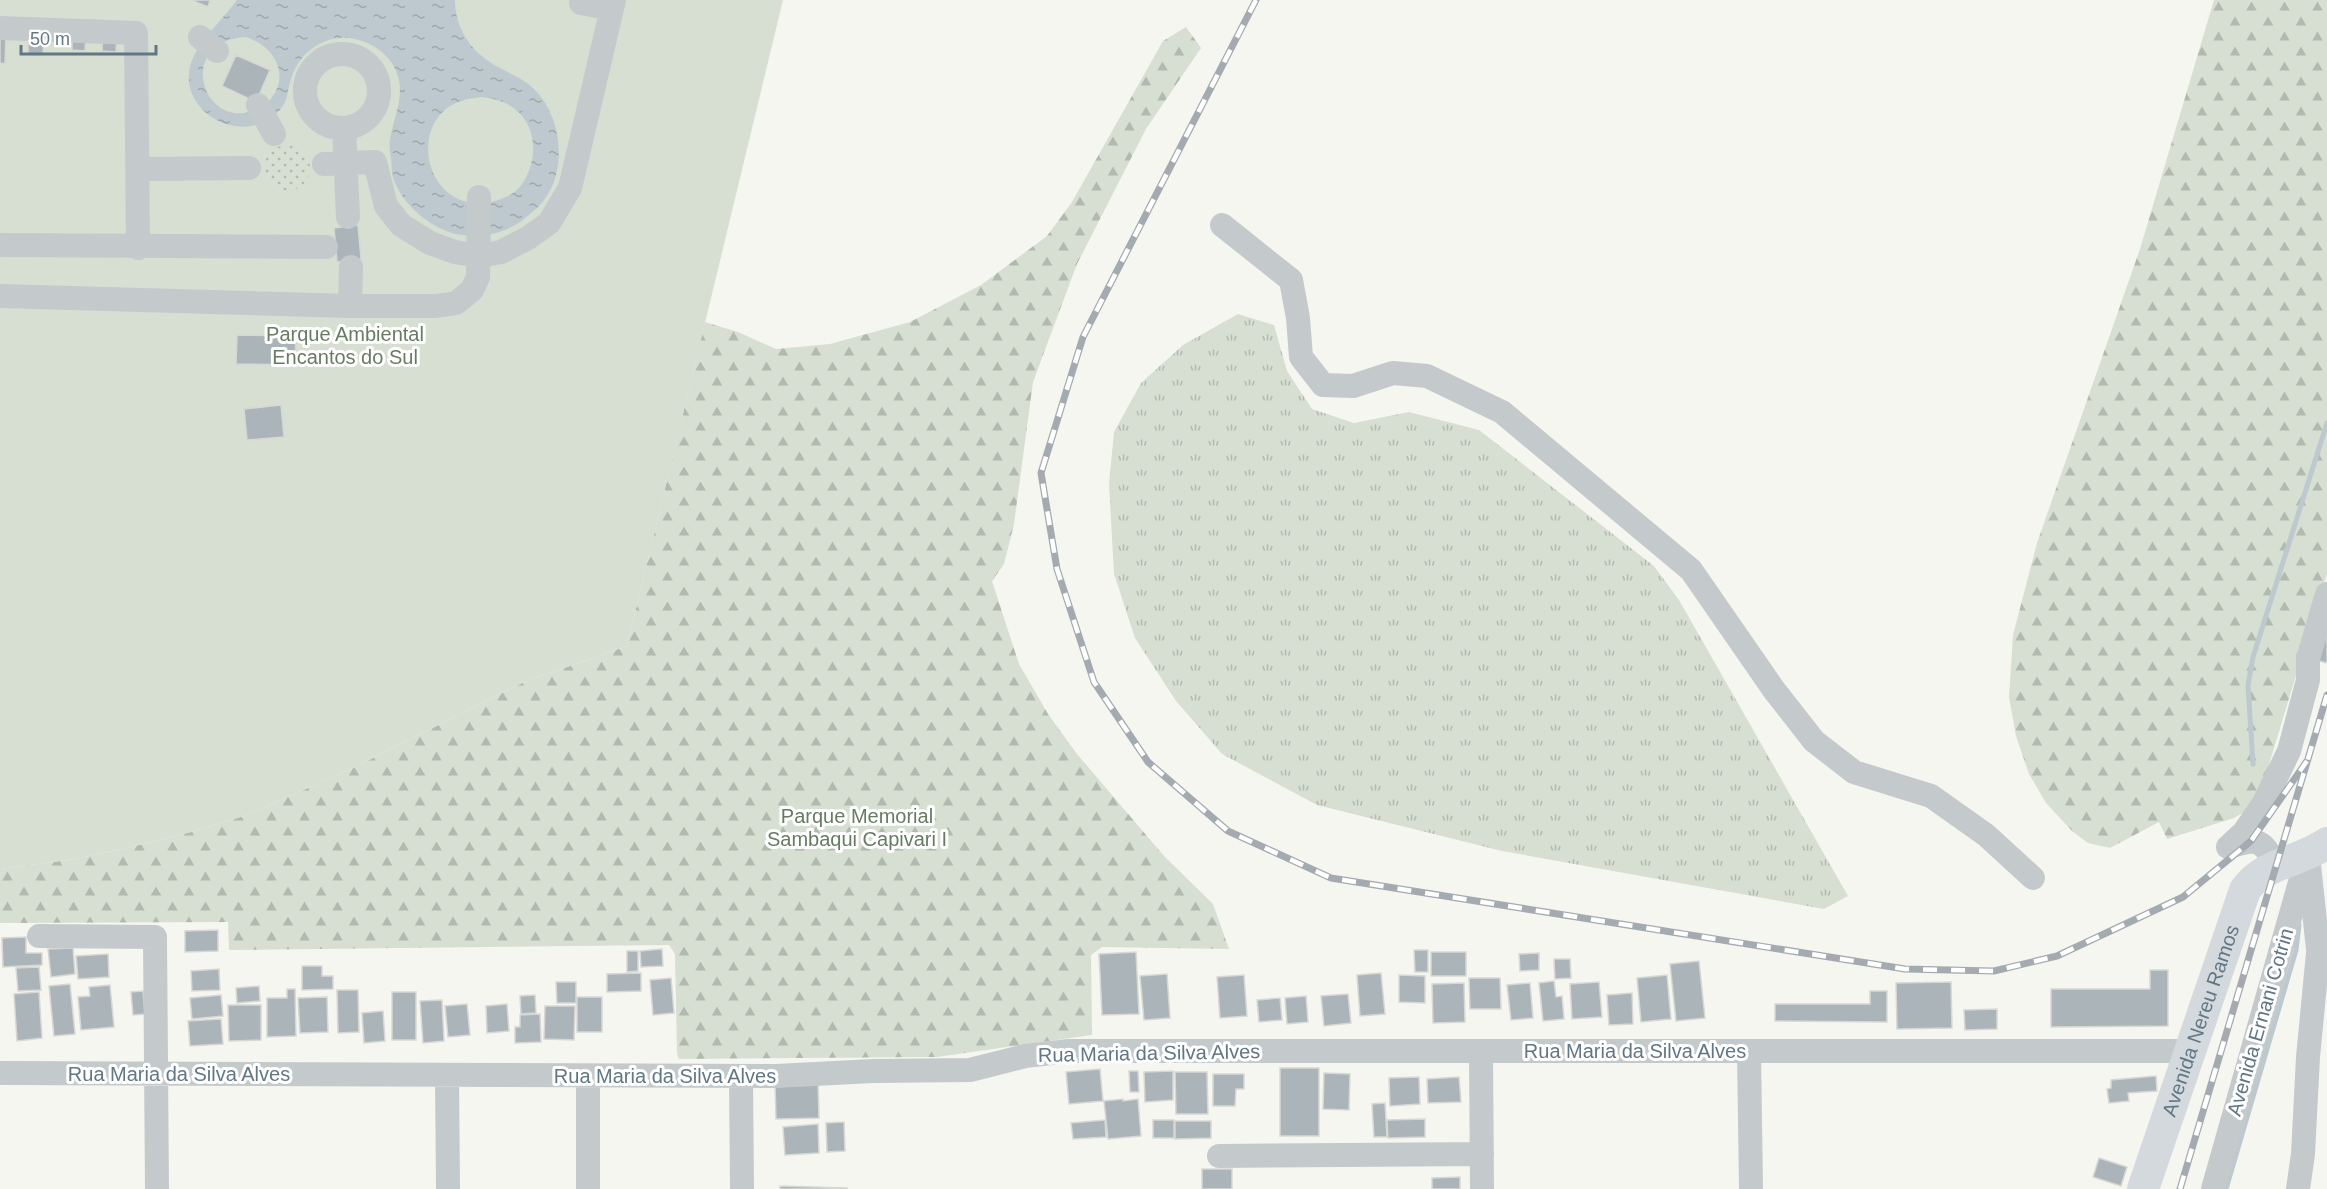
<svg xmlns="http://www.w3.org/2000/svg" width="2327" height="1189" font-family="Helvetica,sans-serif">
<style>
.grass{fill:url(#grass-tufts)}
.forest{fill:url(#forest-firs)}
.park{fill:#d7ded2}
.garden{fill:url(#garden-dots)}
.water{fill:url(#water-ripples);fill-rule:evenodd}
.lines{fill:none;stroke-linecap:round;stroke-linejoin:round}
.stream{stroke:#bdc9ce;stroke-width:5}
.building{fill:#abb4b9;stroke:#d7d7d4;stroke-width:1.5}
.minor{stroke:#c4c9cb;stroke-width:24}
.major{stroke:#d3d9dd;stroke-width:32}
.rail-casing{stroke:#a4abb0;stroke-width:7}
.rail{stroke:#fff;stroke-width:4.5;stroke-dasharray:14;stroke-linecap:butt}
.labels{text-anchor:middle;stroke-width:6;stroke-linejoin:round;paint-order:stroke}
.park-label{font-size:20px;fill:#677c61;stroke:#fff}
.street-label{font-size:20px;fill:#627785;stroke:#fff}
</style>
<defs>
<pattern id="grass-tufts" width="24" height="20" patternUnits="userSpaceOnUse" patternTransform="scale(1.5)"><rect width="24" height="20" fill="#d7ded2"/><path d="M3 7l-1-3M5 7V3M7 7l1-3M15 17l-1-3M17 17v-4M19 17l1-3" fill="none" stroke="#b2b9b0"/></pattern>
<pattern id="forest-firs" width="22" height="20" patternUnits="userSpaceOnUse" patternTransform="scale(1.5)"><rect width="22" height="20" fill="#d7ded2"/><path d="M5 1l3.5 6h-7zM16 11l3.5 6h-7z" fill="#b2b9b0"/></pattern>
<pattern id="garden-dots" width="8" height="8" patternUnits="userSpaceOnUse" patternTransform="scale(1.5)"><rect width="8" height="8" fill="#d7ded2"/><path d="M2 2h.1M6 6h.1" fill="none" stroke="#b2b9b0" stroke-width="1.8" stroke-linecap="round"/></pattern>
<pattern id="water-ripples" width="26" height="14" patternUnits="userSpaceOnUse" patternTransform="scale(1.5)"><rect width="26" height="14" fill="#bdc9ce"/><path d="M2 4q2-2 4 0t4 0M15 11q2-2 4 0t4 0" fill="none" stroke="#9da8ad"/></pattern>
</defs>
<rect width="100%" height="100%" fill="#f6f6f1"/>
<path class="grass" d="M1238 314 1274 325 1287 371 1312 409 1354 423 1409 412 1479 430 1654 566 1679 600 1848 896 1824 909 1502 851 1317 805 1222 754 1176 701 1135 638 1114 574 1109 484 1114 432 1141 383 1183 345Z"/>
<path class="forest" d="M2214 0H2327V574L2267 771 2248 810 2234 818 2167 839 2159 822 2110 848 2088 843 2072 831 2046 803 2029 774 2016 736 2009 697 2013 635 2037 543 2140 249Z
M1186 27 1201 48 1146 129 1077 264 1033 382 1014 524 1004 564 992 581 1019 664 1048 714 1077 754 1164 856 1213 904 1229 949 1102 947 1091 955 1092 1035 937 1057 679 1059 677 1054 675 954 669 945 229 950 228 922 0 923V869L75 859 135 846 191 832 247 815 355 767 524 682 627 646 705 322 738 332 776 349 830 344 910 322 981 285 1047 236 1072 202 1163 41Z"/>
<path class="park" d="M0 0H783L627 646 524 682 355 767 247 815 191 832 135 846 75 859 0 869Z"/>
<path class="garden" d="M264 168a23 23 0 1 1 46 0a23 23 0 1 1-46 0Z"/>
<path class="water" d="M237 0H455C455 25 468 48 490 62 504 72 521 76 534 89 564 119 569 177 537 208 533 212 527 216 523 220 502 235 477 239 452 233 428 226 400 202 393 177 391 171 392 164 391 158 390 152 389 145 390 140 393 120 403 101 399 80 395 61 380 47 362 41 333 30 302 47 292 76 286 92 290 101 276 114 249 139 203 125 191 91 179 55 218 27 237 0ZM246 37C274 46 292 75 269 101 264 107 257 110 250 112 200 125 177 41 246 37ZM482 97C488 98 495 99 500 101 535 113 541 153 524 181 518 192 507 198 495 201 424 219 403 117 464 100 470 98 477 98 482 97Z"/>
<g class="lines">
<path class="stream" d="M2253 764 2248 685 2253 657 2327 423
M2226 1189 2296 950 2299 925"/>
</g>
<path class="building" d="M191 0H210L208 7Z
M0 32H6L5 64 0 63Z
M72 34 86 35 85 51 72 50Z
M103 35 117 36 116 52 102 51Z
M28 36H44L43 55H28Z
M236 55 270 70 256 102 222 86Z
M358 225 361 259 337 262 334 228Z
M237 335 296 336 295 365 236 364Z
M281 405 284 437 247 440 244 409Z
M2327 614V663L2312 659Z
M218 930V951L185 952V931Z
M26 937V953H42V965L3 967 2 938Z
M73 948 75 974 51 977 48 949Z
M662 949 663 966 641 967 640 951Z
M1414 950H1428V972H1415Z
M627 951H638V971L627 972Z
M1136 952 1139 1014 1102 1015 1099 954Z
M1431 952H1466V976H1431Z
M1539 953V970L1520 971 1519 954Z
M108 954 109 977 78 979 76 956Z
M1554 959H1570L1571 978 1555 979Z
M1699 961 1705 1018 1676 1021 1670 964Z
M302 966H322V976H333V989L302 990Z
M39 967 41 990 18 991 16 968Z
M219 969 220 990 192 991 191 971Z
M2150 970H2168V1026L2051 1027V989H2150Z
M641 973V991L607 992V974Z
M1381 973 1385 1014 1360 1016 1357 975Z
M1167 974 1170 1018 1144 1020 1140 976Z
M1244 975 1247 1016 1220 1018 1217 977Z
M1399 975 1425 976V1003L1399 1002Z
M1667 975 1671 1019 1641 1022 1637 978Z
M671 978 674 1013 653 1015 650 980Z
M1469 978H1500L1501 1009H1470Z
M1554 981 1556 997 1562 996 1564 1019 1543 1021 1539 983Z
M556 982H576V1003H557Z
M1599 982 1602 1017 1572 1019 1570 984Z
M1951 982 1952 1028 1897 1029 1896 983Z
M1464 983 1465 1022 1433 1023 1432 984Z
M1530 983 1533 1018 1511 1020 1507 985Z
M70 984 75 1034 54 1036 49 986Z
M110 985 114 1027 81 1030 78 997 90 996 89 987Z
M259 986 260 1001 237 1003 236 988Z
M287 989H295L296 1036 267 1037V998H287Z
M337 990H358L359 1032 338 1033Z
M143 991 145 1014 133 1015 131 992Z
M1870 991H1887V1022L1775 1021V1004H1870Z
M39 992 42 1038 17 1041 14 994Z
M392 992H416V1040H392Z
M1632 993 1633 1024 1609 1025 1607 995Z
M1348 994 1351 1023 1324 1026 1321 996Z
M221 995 223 1016 192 1019 190 998Z
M535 995 536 1013 521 1014 520 996Z
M1306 996 1308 1022 1287 1024 1285 998Z
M327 997 328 1032 300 1033 298 998Z
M577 997H602V1032H577Z
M1280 998 1282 1020 1259 1022 1257 1000Z
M442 1000 444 1041 423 1043 420 1001Z
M467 1004 470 1035 448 1037 445 1006Z
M507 1004 509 1031 487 1033 486 1006Z
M228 1005H261V1040L229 1041Z
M545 1006H575L574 1040 544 1039Z
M1997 1009V1029L1965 1030 1964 1010Z
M383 1011 385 1041 364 1043 362 1013Z
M540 1014 541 1042 515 1043V1027H520V1015Z
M221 1019 223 1044 190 1046 188 1021Z
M1280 1068H1319V1136H1280Z
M1100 1069 1103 1101 1069 1104 1066 1072Z
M1129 1071H1138L1139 1092H1130Z
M1173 1071V1100L1145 1102 1144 1072Z
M1175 1072H1207L1208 1114H1176Z
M1324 1073 1350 1074 1349 1110 1323 1109Z
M1213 1074H1244V1089H1236L1235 1106H1213Z
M2156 1076 2157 1091 2128 1093 2129 1101 2109 1103 2107 1089 2111 1088V1080Z
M1419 1077 1420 1104 1390 1106 1389 1078Z
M1459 1077 1461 1102 1428 1103 1427 1079Z
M818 1082 819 1118 776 1119 775 1083Z
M1123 1099V1101L1138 1099 1141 1136 1108 1139 1104 1101Z
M1385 1103 1387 1137H1374L1372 1104Z
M1425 1119V1137L1388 1138 1387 1120Z
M1105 1120 1106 1137 1073 1139 1071 1123Z
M1153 1120H1174V1138H1153Z
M1175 1121H1211V1138L1175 1139Z
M844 1122 845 1151 827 1152 826 1123Z
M818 1124 819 1153 785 1155 783 1127Z
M2099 1158 2127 1167 2121 1186 2093 1177Z
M1202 1169H1232V1189H1202Z
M1460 1177V1189H1432V1178Z
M780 1186 847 1188V1189H780Z"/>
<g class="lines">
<path class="minor" d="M581 3 612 9
M0 28 136 33 138 248
M200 37 217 51
M305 91a37 37 0 1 1 74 0a37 37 0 1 1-74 0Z
M258 105 274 134
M344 128 348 217
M324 164 375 162 386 206 401 225 430 243 455 252 479 256 501 252 528 238 549 223 570 188 614 0
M138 169 249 168
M1222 225 1291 280 1298 318 1301 357 1323 385 1353 386 1393 373 1427 376 1502 412 1691 570 1774 690 1814 741 1854 772 1931 796 1986 835 2033 878
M0 245 326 247
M0 296 350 306H436L456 303 472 290 478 277 479 197
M350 306 351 267
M2228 847 2244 832 2264 803 2289 751 2308 680V659L2327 594
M2228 847C2257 838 2262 838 2276 866
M2309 865 2320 968
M39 936 155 937 157 1189
M1481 1051 1482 1189
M1749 1051 1751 1189
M0 1073 776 1076 873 1071 970 1070 1025 1056 1069 1051H2192
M447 1075 448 1189
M588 1076V1189
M741 1076 742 1189
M1219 1156 1482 1154
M2213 1189 2308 854
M2298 1189 2303 1154 2308 1057 2318 953"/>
<path class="major" id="s1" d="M2143 1189 2245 890C2264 862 2301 862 2327 843"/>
<g class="rail-casing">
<path id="rail" d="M1256 0 1083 337 1041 473 1057 569 1094 682 1148 762 1228 831 1331 878 1905 969 1994 971 2057 956 2183 897 2251 841 2307 761
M2180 1189 2327 695"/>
</g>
<use href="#rail" class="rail"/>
</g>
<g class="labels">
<g class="park-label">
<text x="345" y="341">Parque Ambiental<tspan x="345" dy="23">Encantos do Sul</tspan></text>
<text x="857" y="823">Parque Memorial<tspan x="857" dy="23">Sambaqui Capivari I</tspan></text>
</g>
<g class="street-label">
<text dy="7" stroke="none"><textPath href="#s1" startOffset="178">Avenida Nereu Ramos</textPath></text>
<text transform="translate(2260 1022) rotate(-74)" y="7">Avenida Ernani Cotrin</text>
<text x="1635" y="1058">Rua Maria da Silva Alves</text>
<text transform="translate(1149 1053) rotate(-1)" y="7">Rua Maria da Silva Alves</text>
<text x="179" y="1081">Rua Maria da Silva Alves</text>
<text x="665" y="1083">Rua Maria da Silva Alves</text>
</g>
</g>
<path d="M21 45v9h135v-9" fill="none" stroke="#627785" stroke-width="3"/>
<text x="30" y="45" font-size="18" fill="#627785" stroke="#ffffff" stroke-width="4.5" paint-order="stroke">50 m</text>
</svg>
